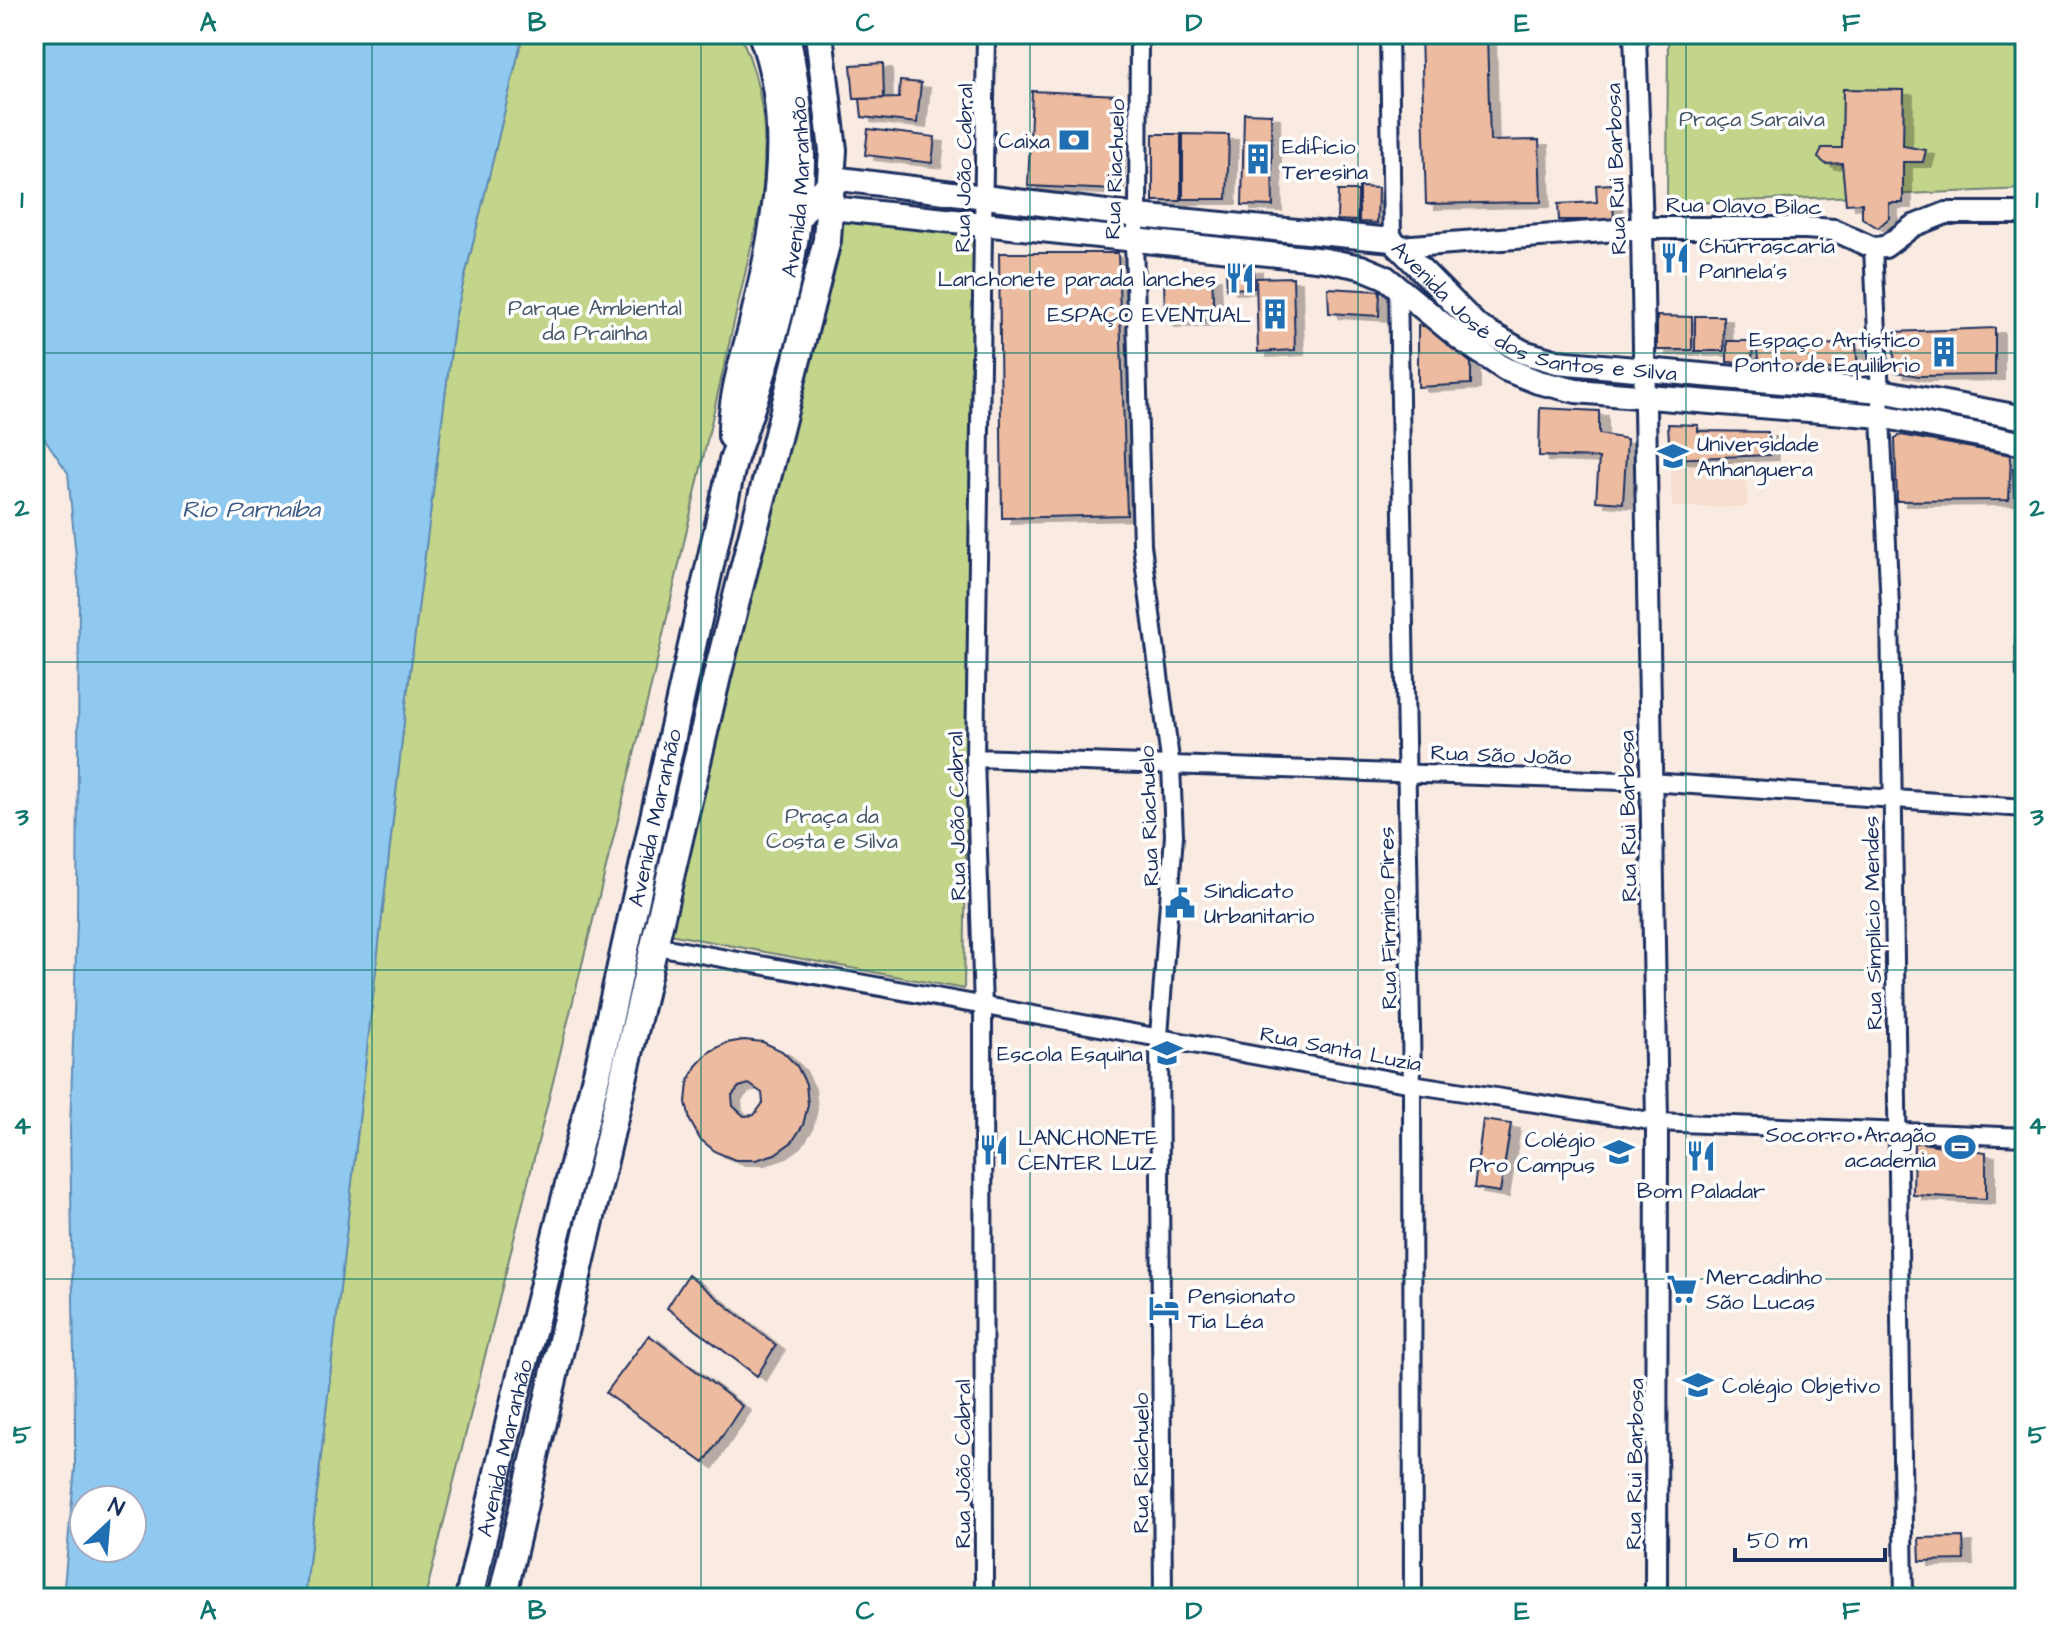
<svg xmlns="http://www.w3.org/2000/svg" width="2059" height="1632" font-family="'Architects Daughter',sans-serif">
<style>
.built{fill:#f6ddce}
.green{fill:#c3d58a;stroke:#6f8274;stroke-width:2}
.water{fill:#90c9ef;stroke:#618bb5;stroke-width:2;fill-rule:evenodd}
.building{fill:#edbb9f;stroke:#1b2f5e;stroke-width:2;fill-rule:evenodd;filter:url(#shadow)}
.lines{fill:none;stroke-linecap:round;stroke-linejoin:round}
.minor-casing{stroke:#1b2f5e;stroke-width:22}
.tertiary-casing{stroke:#1b2f5e;stroke-width:26}
.secondary-casing{stroke:#1b2f5e;stroke-width:28}
.primary-casing{stroke:#1b2f5e;stroke-width:32}
.minor{stroke:#fff;stroke-width:16}
.tertiary{stroke:#fff;stroke-width:20}
.secondary{stroke:#fff;stroke-width:22}
.primary{stroke:#fff;stroke-width:26}
.grid{fill:none;stroke:#0f766e;stroke-width:2;stroke-opacity:0.55}
.labels{text-anchor:middle;stroke-width:7;stroke-linejoin:round;paint-order:stroke}
.park-label{font-size:22px;fill:#455869;stroke:#fff}
.poi-label{font-size:22px;fill:#1b2f5e;stroke:#fff;text-anchor:start}
.street-label{font-size:22px;fill:#1b2f5e;stroke:#fff}
.water-label{font-size:24px;font-style:italic;fill:#3e5d8a;stroke:#fff}
.neatline{fill:none;stroke:#0f766e;stroke-width:3}
.grid-label{font-size:26px;text-anchor:middle;font-weight:bold;fill:#0f766e}
</style>
<defs>
<filter id="shadow"><feDropShadow dx="9" dy="5" stdDeviation="0" flood-color="#0004"/></filter>
</defs>
<rect width="100%" height="100%" fill="#faebe2"/>
<filter id="ink" filterUnits="userSpaceOnUse"><feTurbulence type="fractalNoise" baseFrequency=".0125" numOctaves="2"/><feDisplacementMap in="SourceGraphic" scale="16" xChannelSelector="R" yChannelSelector="G"/><feConvolveMatrix kernelMatrix="1 2 1 2 8 2 1 2 1" color-interpolation-filters="sRGB"/></filter>
<g filter="url(#ink)">
<path class="built" d="M1746 459 1747 507H1672L1670 460Z"/>
<path class="green" d="M523 34H740C766 90 767 139 762 199L655 670 425 1598H305L406 704 455 318Z
M1668 34H2025V189L1667 204Z
M836 220 975 236 964 989 669 934Z"/>
<path class="water" d="M34 34H523L455 318 406 704 305 1598H63L75 1467V1412L70 1132 77 921 79 589 68 473 34 423ZM84 1500H132V1548H84Z"/>
<path class="building" d="M1421 34H1487L1490 141 1539 140 1541 202 1426 204Z
M883 63 884 98 854 99 851 65Z
M900 81 921 83 917 123 862 117 860 99 899 98Z
M1843 89 1904 90 1903 146 1926 150 1923 162H1903V203H1889V218L1878 228 1862 218V203L1846 204 1842 163 1826 164 1818 158 1822 148H1842Z
M1032 91 1119 95 1115 190 1028 186Z
M1244 113 1271 114 1273 206 1242 205Z
M868 129 935 137 932 163 865 155Z
M1153 134H1181V201H1153Z
M1183 134 1229 135 1227 199H1183Z
M1612 184 1614 220H1559L1558 204 1597 202 1596 185Z
M1359 187 1378 188 1377 223 1359 222Z
M1338 191H1358L1357 221 1337 220Z
M999 253H1118L1127 515 1002 518Z
M1253 267 1254 288 1227 289 1226 268Z
M1212 275 1214 320 1165 322 1164 277Z
M1293 277 1295 350 1258 352 1256 278Z
M1328 288 1380 291 1379 316 1329 313Z
M1657 316 1692 317V350H1657Z
M1695 316H1723L1724 351H1695Z
M1418 325 1429 327 1471 363V384L1418 387Z
M1995 328V375L1919 376 1895 372 1893 332Z
M1727 341H1753L1752 363 1727 362Z
M1856 344 1858 372 1758 362 1757 345Z
M1540 408 1599 411V434L1627 439 1623 503 1596 501 1599 458 1539 456Z
M1668 424 1698 425V431L1768 432 1770 455 1670 459Z
M1901 435 2011 455 2009 500 1897 501 1895 439Z
M2025 467V496H2014L2013 468Z
M2025 635V677H2016L2015 636Z
M744 1040 763 1042 782 1051 797 1066 806 1084 808 1105 803 1125 792 1142 775 1154 756 1160H735L716 1152 700 1139 690 1121 686 1102 688 1083 696 1066 709 1052 726 1043ZM749 1084 762 1093 763 1103 754 1115 744 1116 733 1106 732 1095 739 1087Z
M1483 1120 1511 1124 1500 1192 1474 1188Z
M1914 1142 1986 1152V1199L1913 1195Z
M688 1275 776 1345 757 1376 667 1308Z
M649 1335 742 1406 704 1463 606 1393Z
M1963 1537 1964 1560 1920 1561 1919 1538Z"/>
<g class="lines">
<g class="minor-casing">
<path id="minor" d="M1139 34 1138 216 1134 240 1142 545 1171 767 1174 835 1159 1036 1163 1598
M1389 34 1392 240
M1873 248 1890 607 1904 1598
M1398 286 1412 1084 1413 1598
M975 758 1650 782 2025 808
M656 946 1412 1084 1657 1122 2025 1137
M984 1598 983 1008 975 758 986 34"/>
</g>
<g class="tertiary-casing">
<path id="tertiary" d="M1635 34 1642 228 1657 1122 1656 1598
M1400 247 1642 228H1805L1834 230 1873 248 1885 247 1913 226 1946 213H2025"/>
</g>
<g class="secondary-casing">
<g id="secondary">
<path d="M820 196 831 208 1325 260 1361 267 1385 277 1462 340 1505 369 1538 382 1576 391 1881 416 2025 444"/>
<path id="s1" d="M796 222 832 178 1138 216 1392 240 1477 326 1523 352 1557 362 1881 391 2025 418"/>
</g>
</g>
<g class="primary-casing">
<g id="primary">
<path d="M732 436C731 399 743 363 752 328 774 233 798 129 762 34"/>
<path id="s2" d="M469 1598 515 1399 601 1057 733 461C766 365 802 258 801 156 800 115 794 74 786 34"/>
<path d="M502 1598 717 676 827 240 833 150 819 34"/>
</g>
</g>
<use href="#minor" class="minor"/>
<use href="#tertiary" class="tertiary"/>
<use href="#secondary" class="secondary"/>
<use href="#primary" class="primary"/>
</g>
</g>
<path class="grid" d="M372 34V1598M701 34V1598M1030 34V1598M1358 34V1598M1686 34V1598M34 353H2025M34 662H2025M34 970H2025M34 1279H2025"/>
<defs>
<g id="bank-bare" transform="scale(2.4)"><path d="M-6-4H6V4H-6ZM0-2.3a2.3 2.3 0 1 0 0 4.6a2.3 2.3 0 1 0 0-4.6Z" fill="#1f6fb2" stroke="#fff" stroke-width="2.5" paint-order="stroke"/></g>
<g id="building-bare" transform="scale(2.4)"><path d="M-4-6H4V6H1V3H-1V6H-4ZM-2.5-4.3h1.7v1.8h-1.7ZM.8-4.3h1.7v1.8H.8ZM-2.5-1h1.7V.8h-1.7ZM.8-1h1.7V.8H.8Z" fill="#1f6fb2" stroke="#fff" stroke-width="2.5" paint-order="stroke"/></g>
<g id="restaurant-bare" transform="scale(2.4)"><path d="M-5-6h1v4h1v-4h1v4h1v-4h1v5L-1.5 .5V6h-2V.5L-5-1ZM5-6V6H3V1.5H1.5Q1.5-4 5-6Z" fill="#1f6fb2" stroke="#fff" stroke-width="2.5" paint-order="stroke"/></g>
<g id="university-bare" transform="scale(2.4)"><path d="M0-5L7-2L0 1L-7-2ZM-4 1L0 2.5L4 1V4Q0 6-4 4Z" fill="#1f6fb2" stroke="#fff" stroke-width="2.5" paint-order="stroke"/></g>
<g id="civic-bare" transform="scale(2.4)"><path d="M-.6-6.5H3V-4.5H.6V-3L4-1V1h2V6H-6V1h2V-1L-.6-3ZM-1.2 2.5V6h2.4V2.5Z" fill="#1f6fb2" stroke="#fff" stroke-width="2.5" paint-order="stroke"/></g>
<g id="school-bare" transform="scale(2.4)"><path d="M0-5L7-2L0 1L-7-2ZM-4 1L0 2.5L4 1V4Q0 6-4 4Z" fill="#1f6fb2" stroke="#fff" stroke-width="2.5" paint-order="stroke"/></g>
<g id="stadium-bare" transform="scale(2.4)"><path d="M0-5a6.5 5 0 1 0 0 10a6.5 5 0 1 0 0-10ZM-3.5-1.8h7v3.6h-7Z" fill="#1f6fb2" stroke="#fff" stroke-width="2.5" paint-order="stroke"/></g>
<g id="supermarket-bare" transform="scale(2.4)"><path d="M-6-5.5h2.5l.6 2H6L4.5 2H-2.5L-4.4-4H-6ZM-1.5 3.2a1.3 1.3 0 1 0 .1 0ZM3 3.2a1.3 1.3 0 1 0 .1 0Z" fill="#1f6fb2" stroke="#fff" stroke-width="2.5" paint-order="stroke"/></g>
<g id="hotel-bare" transform="scale(2.4)"><path d="M-6-4.5h1.5V1H6V5H4.5V3h-9V5H-6ZM-4 0a1.8 1.8 0 1 1 3.6 0ZM.5 0V-2.5h3Q6-2.5 6 0Z" fill="#1f6fb2" stroke="#fff" stroke-width="2.5" paint-order="stroke"/></g>
</defs>
<g fill-rule="evenodd">
<use href="#bank-bare" x="1074" y="140"/>
<use href="#building-bare" x="1258" y="159"/>
<use href="#restaurant-bare" x="1675" y="258"/>
<use href="#restaurant-bare" x="1240" y="278"/>
<use href="#building-bare" x="1275" y="314"/>
<use href="#building-bare" x="1944" y="352"/>
<use href="#university-bare" x="1673" y="456"/>
<use href="#civic-bare" x="1180" y="903"/>
<use href="#school-bare" x="1167" y="1053"/>
<use href="#stadium-bare" x="1960" y="1147"/>
<use href="#restaurant-bare" x="994" y="1150"/>
<use href="#school-bare" x="1619" y="1152"/>
<use href="#restaurant-bare" x="1701" y="1156"/>
<use href="#supermarket-bare" x="1682" y="1289"/>
<use href="#hotel-bare" x="1164" y="1308"/>
<use href="#school-bare" x="1698" y="1385"/>
</g>
<g class="labels">
<g class="park-label">
<text x="1752" y="126">Praça Saraiva</text>
<text x="595" y="315">Parque Ambiental<tspan x="595" dy="25">da Prainha</tspan></text>
<text x="832" y="823">Praça da<tspan x="832" dy="25">Costa e Silva</tspan></text>
</g>
<g class="poi-label">
<text x="1050" y="148" text-anchor="end">Caixa</text>
<text x="1282" y="154">Edifício<tspan x="1282" dy="25">Teresina</tspan></text>
<text x="1699" y="253">Churrascaria<tspan x="1699" dy="25">Pannela's</tspan></text>
<text x="1216" y="286" text-anchor="end">Lanchonete parada lanches</text>
<text x="1251" y="322" text-anchor="end">ESPAÇO EVENTUAL</text>
<text x="1920" y="347" text-anchor="end">Espaço Artístico<tspan x="1920" dy="25">Ponto de Equilíbrio</tspan></text>
<text x="1697" y="451">Universidade<tspan x="1697" dy="25">Anhanguera</tspan></text>
<text x="1204" y="898">Sindicato<tspan x="1204" dy="25">Urbanitario</tspan></text>
<text x="1143" y="1061" text-anchor="end">Escola Esquina</text>
<text x="1936" y="1142" text-anchor="end">Socorro Aragão<tspan x="1936" dy="25">academia</tspan></text>
<text x="1018" y="1145">LANCHONETE<tspan x="1018" dy="25">CENTER LUZ</tspan></text>
<text x="1595" y="1147" text-anchor="end">Colégio<tspan x="1595" dy="25">Pro Campus</tspan></text>
<text x="1701" y="1198" text-anchor="middle">Bom Paladar</text>
<text x="1706" y="1284">Mercadinho<tspan x="1706" dy="25">São Lucas</tspan></text>
<text x="1188" y="1303">Pensionato<tspan x="1188" dy="25">Tia Léa</tspan></text>
<text x="1722" y="1393">Colégio Objetivo</text>
</g>
<g class="street-label">
<text transform="translate(963 168) rotate(-89)" y="8">Rua João Cabral</text>
<text transform="translate(1114 169) rotate(-88)" y="8">Rua Riachuelo</text>
<text transform="translate(1615 169) rotate(-92)" y="8">Rua Rui Barbosa</text>
<text dy="8" stroke="none"><textPath href="#s2" startOffset="1450">Avenida Maranhão</textPath></text>
<text transform="translate(1744 205) rotate(1)" y="8">Rua Olavo Bilac</text>
<text dy="8" stroke="none"><textPath href="#s1" startOffset="788">Avenida José dos Santos e Silva</textPath></text>
<text transform="translate(1501 754) rotate(2)" y="8">Rua São João</text>
<text transform="translate(956 816) rotate(-91)" y="8">Rua João Cabral</text>
<text transform="translate(1148 816) rotate(-92)" y="8">Rua Riachuelo</text>
<text transform="translate(1627 816) rotate(-91)" y="8">Rua Rui Barbosa</text>
<text dy="8" stroke="none"><textPath href="#s2" startOffset="802">Avenida Maranhão</textPath></text>
<text transform="translate(1387 918) rotate(-91)" y="8">Rua Firmino Pires</text>
<text transform="translate(1872 923) rotate(-91)" y="8">Rua Simplício Mendes</text>
<text transform="translate(1341 1048) rotate(11)" y="8">Rua Santa Luzia</text>
<text dy="8" stroke="none"><textPath href="#s2" startOffset="154">Avenida Maranhão</textPath></text>
<text transform="translate(1140 1463) rotate(-90)" y="8">Rua Riachuelo</text>
<text transform="translate(962 1464) rotate(-90)" y="8">Rua João Cabral</text>
<text transform="translate(1634 1464) rotate(-89)" y="8">Rua Rui Barbosa</text>
</g>
<g class="water-label">
<text x="251" y="517">Rio Parnaíba</text>
</g>
</g>
<rect width="2059" height="1632" fill="none" stroke="#fff" stroke-width="88"/>
<g transform="translate(108 1524) rotate(26)"><circle r="38" fill="#ffffff" stroke="#a4acbf" stroke-width="2"/>
<path d="M0-6L14 30L0 20L-14 30Z" fill="#1f6fb2"/>
<text y="-12" font-size="22" font-weight="bold" text-anchor="middle" fill="#1b2f5e">N</text>
</g>
<path d="M1735 1548v12h150v-12" fill="none" stroke="#1b2f5e" stroke-width="4"/>
<text x="1747" y="1548" font-size="24" fill="#1b2f5e" stroke="#ffffff" stroke-width="6" paint-order="stroke">50 m</text>
<rect x="44" y="44" width="1971" height="1544" class="neatline"/>
<g class="grid-label">
<text x="208" y="31">A</text>
<text x="537" y="31">B</text>
<text x="865" y="31">C</text>
<text x="1194" y="31">D</text>
<text x="1522" y="31">E</text>
<text x="1851" y="31">F</text>
<text x="22" y="208">1</text>
<text x="2037" y="208">1</text>
<text x="22" y="516">2</text>
<text x="2037" y="516">2</text>
<text x="22" y="825">3</text>
<text x="2037" y="825">3</text>
<text x="22" y="1134">4</text>
<text x="2037" y="1134">4</text>
<text x="22" y="1443">5</text>
<text x="2037" y="1443">5</text>
<text x="208" y="1619">A</text>
<text x="537" y="1619">B</text>
<text x="865" y="1619">C</text>
<text x="1194" y="1619">D</text>
<text x="1522" y="1619">E</text>
<text x="1851" y="1619">F</text>
</g>
</svg>
